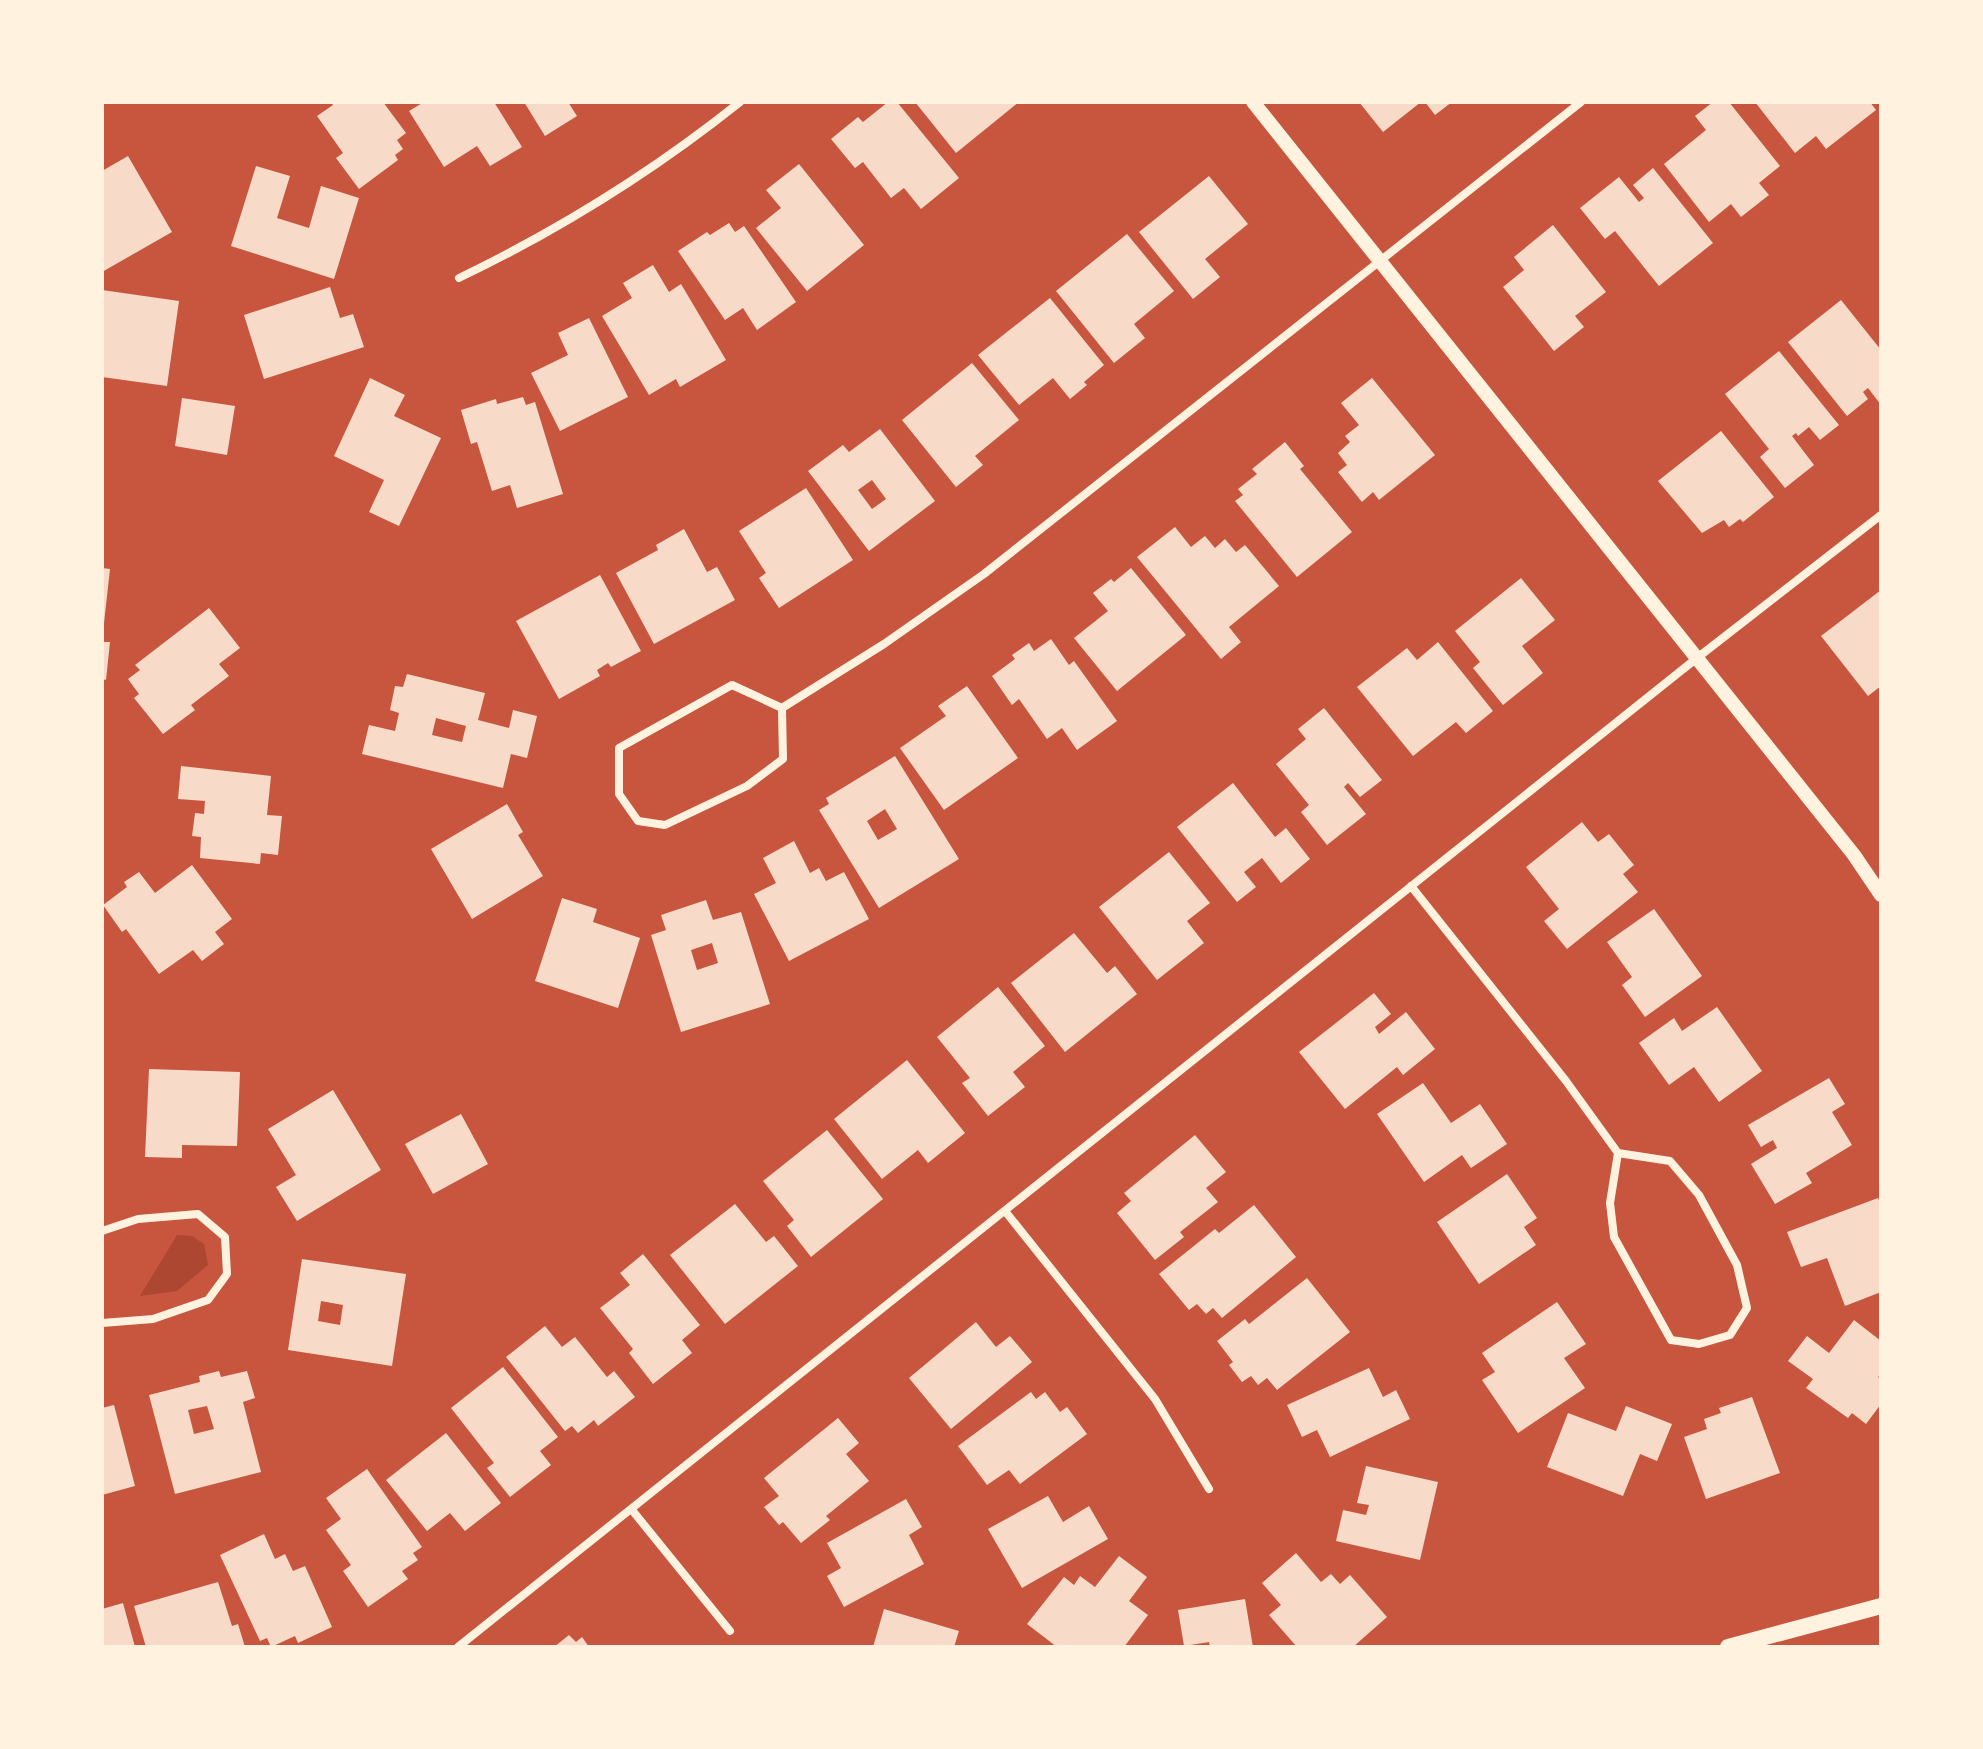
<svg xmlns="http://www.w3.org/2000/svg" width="1983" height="1749" font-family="Poppins,sans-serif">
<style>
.green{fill:#ae4732}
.building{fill:#f7dbc8;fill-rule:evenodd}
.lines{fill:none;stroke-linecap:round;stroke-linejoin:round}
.minor{stroke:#fff3e0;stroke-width:8}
.tertiary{stroke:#fff3e0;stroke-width:14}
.secondary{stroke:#fff3e0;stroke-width:16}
</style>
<rect width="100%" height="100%" fill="#c8553d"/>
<path class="green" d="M177 1235 192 1236 204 1244 208 1265 177 1291 140 1296Z"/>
<path class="building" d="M331 102H383L406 133 397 140 403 149 395 155 398 160 359 189 336 158 343 153 317 116 333 105Z
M424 102H494L522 147 490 166 477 146 444 167 409 111Z
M524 102H568L577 116 545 136Z
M888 102H897L959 178 921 209 904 188 891 198 863 162 855 168 831 139 858 117 863 122Z
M915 102H1019L956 153Z
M1359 102H1421L1383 132Z
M1425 102H1452L1435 115Z
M1713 102H1729L1780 166 1759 183 1769 195 1741 217 1731 204 1709 222 1664 164 1706 130 1695 116Z
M1755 102H1870L1876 110 1826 149 1816 136 1795 153Z
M128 156 172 232 102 272V231L104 230 102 225V171Z
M799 164 864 245 807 291 756 228 781 208 766 190Z
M256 166 290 176 277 218 309 228 321 186 359 198 334 279 231 246Z
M1653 168 1713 243 1659 286 1615 231 1605 239 1580 208 1619 177 1639 202 1644 198 1633 185Z
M1209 176 1248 224 1205 259 1220 277 1193 299 1139 232Z
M729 223 735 232 744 226 796 302 757 330 743 308 725 320 678 251 707 232 710 235Z
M1553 225 1606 292 1575 316 1584 327 1554 351 1503 287 1524 270 1514 257Z
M1127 234 1174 291 1134 324 1145 338 1114 363 1056 291Z
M653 265 669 292 681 284 726 360 680 387 676 379 649 395 602 316 632 298 623 283Z
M330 287 340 318 353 314 364 347 264 379 244 315Z
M102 290 179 301 167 386 102 377Z
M1050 298 1104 365 1084 382 1087 385 1070 399 1053 378 1019 405 978 355Z
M1841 300 1881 350V405L1868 388 1863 392 1868 399 1847 416 1788 342Z
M589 318 628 397 560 431 531 373 568 355 558 333Z
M1779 351 1839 425 1820 440 1809 427 1798 436 1796 433 1792 436 1814 465 1785 488 1760 457 1769 449 1725 394Z
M972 363 1019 420 975 456 983 465 956 487 902 420Z
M370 378 405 395 394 416 441 438 399 526 369 512 384 480 334 456Z
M1372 378 1435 455 1379 500 1373 492 1362 502 1338 472 1347 465 1338 453 1350 442 1345 436 1359 425 1341 403Z
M523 397 526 405 535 402 563 494 517 508 510 485 492 491 477 442 471 444 461 410 496 399 497 404Z
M182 398 235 406 227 455 175 446Z
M880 429 935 501 869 551 808 471 843 445 849 452ZM872 480 886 499 872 509 858 490Z
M1721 431 1774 497 1743 522 1740 519 1729 527 1724 520 1702 533 1658 481Z
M1285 442 1304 466 1300 469 1352 532 1297 577 1235 501 1243 495 1238 489 1257 474 1252 469Z
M806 488 853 560 779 608 759 578 766 573 739 531Z
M1175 527 1191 547 1205 536 1215 548 1225 539 1236 552 1245 545 1279 586 1229 627 1241 642 1221 659 1137 557Z
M684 529 707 572 717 567 735 600 654 644 616 573 658 550 656 545Z
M102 568 110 569 104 623H102Z
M1131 568 1186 635 1117 691 1074 638 1108 611 1093 593 1111 579 1114 582Z
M600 575 641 651 611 667 608 663 597 670 600 676 559 699 516 621Z
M1521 578 1555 620 1522 646 1543 673 1503 705 1473 668 1480 662 1455 631Z
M1881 590V686L1868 696 1821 636Z
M209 608 240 648 219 664 229 676 191 705 195 710 163 734 134 698 139 694 128 679 140 670 135 665Z
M1051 639 1069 665 1074 661 1117 721 1077 750 1062 728 1047 739 1019 699 1012 705 992 676 1015 659 1012 655 1029 643 1034 651Z
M102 642H110L106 680 102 679Z
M1438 642 1493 711 1466 733 1456 722 1413 756 1357 687 1407 648 1417 660Z
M407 674 485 693 478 720 509 728 513 710 537 716 527 758 511 754 503 788 362 754 369 725 395 731 399 713 390 710 395 686 403 687ZM436 718 466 726 462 742 432 735Z
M967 686 1018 758 944 810 900 748 946 716 938 706Z
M1324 708 1382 780 1360 797 1348 783 1344 787 1366 814 1327 845 1301 812 1309 805 1276 764 1306 739 1298 729Z
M895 756 959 859 879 908 819 810 829 804 826 798ZM885 809 897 829 878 840 867 821Z
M181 766 271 776 267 815 282 816 278 855 261 853 260 864 200 858 201 837 192 836 195 813 204 814 205 801 178 799Z
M1233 783 1275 837 1286 828 1310 859 1281 883 1262 858 1244 872 1256 887 1237 902 1177 827Z
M507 804 523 832 518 835 543 876 472 919 431 849Z
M1582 822 1598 842 1609 834 1634 865 1623 874 1638 892 1567 949 1544 921 1559 909 1526 867Z
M794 841 810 873 819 868 826 881 844 872 869 919 789 961 754 894 776 883 763 858Z
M1169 852 1210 903 1187 921 1204 943 1157 980 1099 907Z
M192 865 232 919 215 932 224 944 202 961 193 950 159 974 126 929 122 932 103 905 127 887 124 882 139 872 155 893Z
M562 898 597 909 593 922 640 938 618 1008 535 981Z
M706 900 713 920 741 912 770 1004 681 1032 651 935 666 930 661 915ZM712 943 718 963 697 970 691 950Z
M1654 909 1702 976 1645 1017 1622 985 1632 977 1607 942Z
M1074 933 1107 973 1115 966 1137 994 1065 1052 1011 983Z
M998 987 1045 1046 1013 1072 1025 1087 988 1116 962 1083 970 1078 937 1037Z
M1374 993 1391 1014 1375 1027 1379 1034 1406 1012 1435 1049 1403 1075 1397 1067 1345 1109 1299 1052Z
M1717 1007 1762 1071 1719 1102 1694 1067 1669 1085 1639 1043 1674 1018 1682 1031Z
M907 1060 965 1133 928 1163 918 1150 882 1179 834 1119Z
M149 1069 240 1072 237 1146 182 1145V1158L145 1157Z
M1829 1078 1845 1104 1832 1112 1852 1145 1806 1173 1812 1183 1775 1204 1751 1164 1777 1148 1773 1140 1761 1147 1748 1125Z
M1423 1083 1451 1123 1480 1104 1507 1144 1471 1168 1462 1155 1424 1182 1377 1114Z
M333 1090 381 1170 297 1221 276 1187 296 1175 268 1129Z
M461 1114 488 1164 433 1194 405 1144Z
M827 1130 883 1199 811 1257 787 1226 794 1220 763 1181Z
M1195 1135 1226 1172 1206 1188 1218 1202 1180 1232 1184 1237 1155 1260 1117 1213 1131 1201 1124 1193Z
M1507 1174 1537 1218 1524 1227 1536 1245 1479 1284 1437 1222Z
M1878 1198 1881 1205V1292L1845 1306 1827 1258 1801 1267 1787 1232Z
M735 1204 766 1242 774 1236 798 1266 725 1324 670 1255Z
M1254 1205 1296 1257 1222 1318 1213 1308 1206 1314 1197 1304 1189 1310 1159 1274 1215 1229 1219 1233Z
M643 1254 700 1325 682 1340 692 1353 653 1384 629 1353 633 1349 600 1308 630 1285 620 1273Z
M302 1259 406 1274 392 1366 288 1350ZM321 1301 343 1305 340 1325 318 1321Z
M1307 1278 1350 1332 1277 1390 1267 1378 1258 1385 1251 1376 1242 1382 1229 1365 1233 1362 1217 1341 1245 1319 1249 1324Z
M1557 1302 1586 1344 1564 1358 1585 1388 1518 1433 1482 1380 1495 1372 1482 1353Z
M1854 1320 1881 1341V1374L1878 1377 1881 1379V1404L1866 1424 1852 1413 1848 1418 1806 1388 1813 1379 1788 1361 1807 1336 1829 1353Z
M976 1322 996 1347 1010 1336 1032 1362 951 1429 909 1378Z
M545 1326 562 1347 575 1337 607 1377 614 1371 635 1397 598 1426 594 1420 578 1433 572 1426 565 1431 506 1357Z
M503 1367 558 1437 540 1451 551 1465 510 1497 487 1468 494 1463 451 1408Z
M1369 1368 1383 1397 1396 1390 1410 1419 1330 1457 1317 1430 1302 1437 1287 1405Z
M219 1371 221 1377 247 1371 255 1398 243 1402 261 1472 175 1494 149 1395 200 1382 199 1376ZM207 1406 214 1429 194 1434 188 1410Z
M1031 1392 1036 1399 1045 1392 1060 1412 1067 1407 1087 1434 1020 1484 1009 1470 987 1485 958 1446Z
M1752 1397 1780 1473 1706 1499 1684 1437 1707 1429 1704 1419 1721 1413 1719 1408Z
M114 1405 135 1486 102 1495V1408Z
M1626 1406 1672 1424 1657 1461 1640 1454 1623 1496 1547 1467 1568 1413 1616 1431Z
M838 1418 859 1443 846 1454 869 1481 826 1516 830 1520 801 1543 783 1522 779 1525 764 1507 779 1496 764 1478Z
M446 1433 501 1503 465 1531 450 1513 427 1531 386 1480Z
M1366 1466 1438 1482 1420 1560 1336 1541 1343 1510 1366 1515 1369 1505 1357 1503Z
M367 1469 422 1547 413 1553 418 1560 402 1571 408 1579 368 1607 343 1571 351 1565 326 1530 341 1519 326 1498Z
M1048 1496 1063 1522 1089 1506 1108 1539 1022 1588 988 1529Z
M906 1499 922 1527 909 1535 924 1564 844 1607 827 1576 841 1568 827 1543Z
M264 1534 275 1559 285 1554 293 1571 305 1566 332 1627 298 1643 295 1636 271 1647 267 1638 260 1641 220 1555Z
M1296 1553 1321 1582 1331 1574 1340 1584 1350 1575 1387 1617 1353 1647H1297L1269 1615 1281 1605 1262 1583Z
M1119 1556 1147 1577 1129 1601 1148 1615 1124 1647H1057L1027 1624 1064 1577 1074 1585 1080 1576 1095 1587Z
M218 1582 232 1626 238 1624 245 1647H146L134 1606Z
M1245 1599 1253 1647H1210L1209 1642 1184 1646 1178 1610Z
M123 1603 135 1647H102V1609Z
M884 1609 959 1631 954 1647H873Z
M569 1635 576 1642 582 1637 589 1647H554Z"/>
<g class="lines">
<path class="minor" d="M459 278C561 229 651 173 740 102
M732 685 782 708 783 759 747 786 665 825 638 821 619 794V748Z
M782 708 884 644 984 574 1581 102
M1411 886 1566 1081 1618 1153 1610 1203 1614 1237 1671 1340 1699 1344 1730 1335 1747 1308 1737 1265 1699 1195 1670 1161 1618 1153
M1005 1211 1155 1399 1209 1489
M102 1231 138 1219 198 1214 225 1237 227 1274 208 1300 153 1319 102 1323
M632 1510 730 1631
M458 1647 1697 658 1881 515"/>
<path class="tertiary" d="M1253 102 1854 855 1881 895"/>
<path class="secondary" d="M1728 1647 1881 1606"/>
</g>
<rect width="1983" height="1749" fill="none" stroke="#fff3e0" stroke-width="208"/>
</svg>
